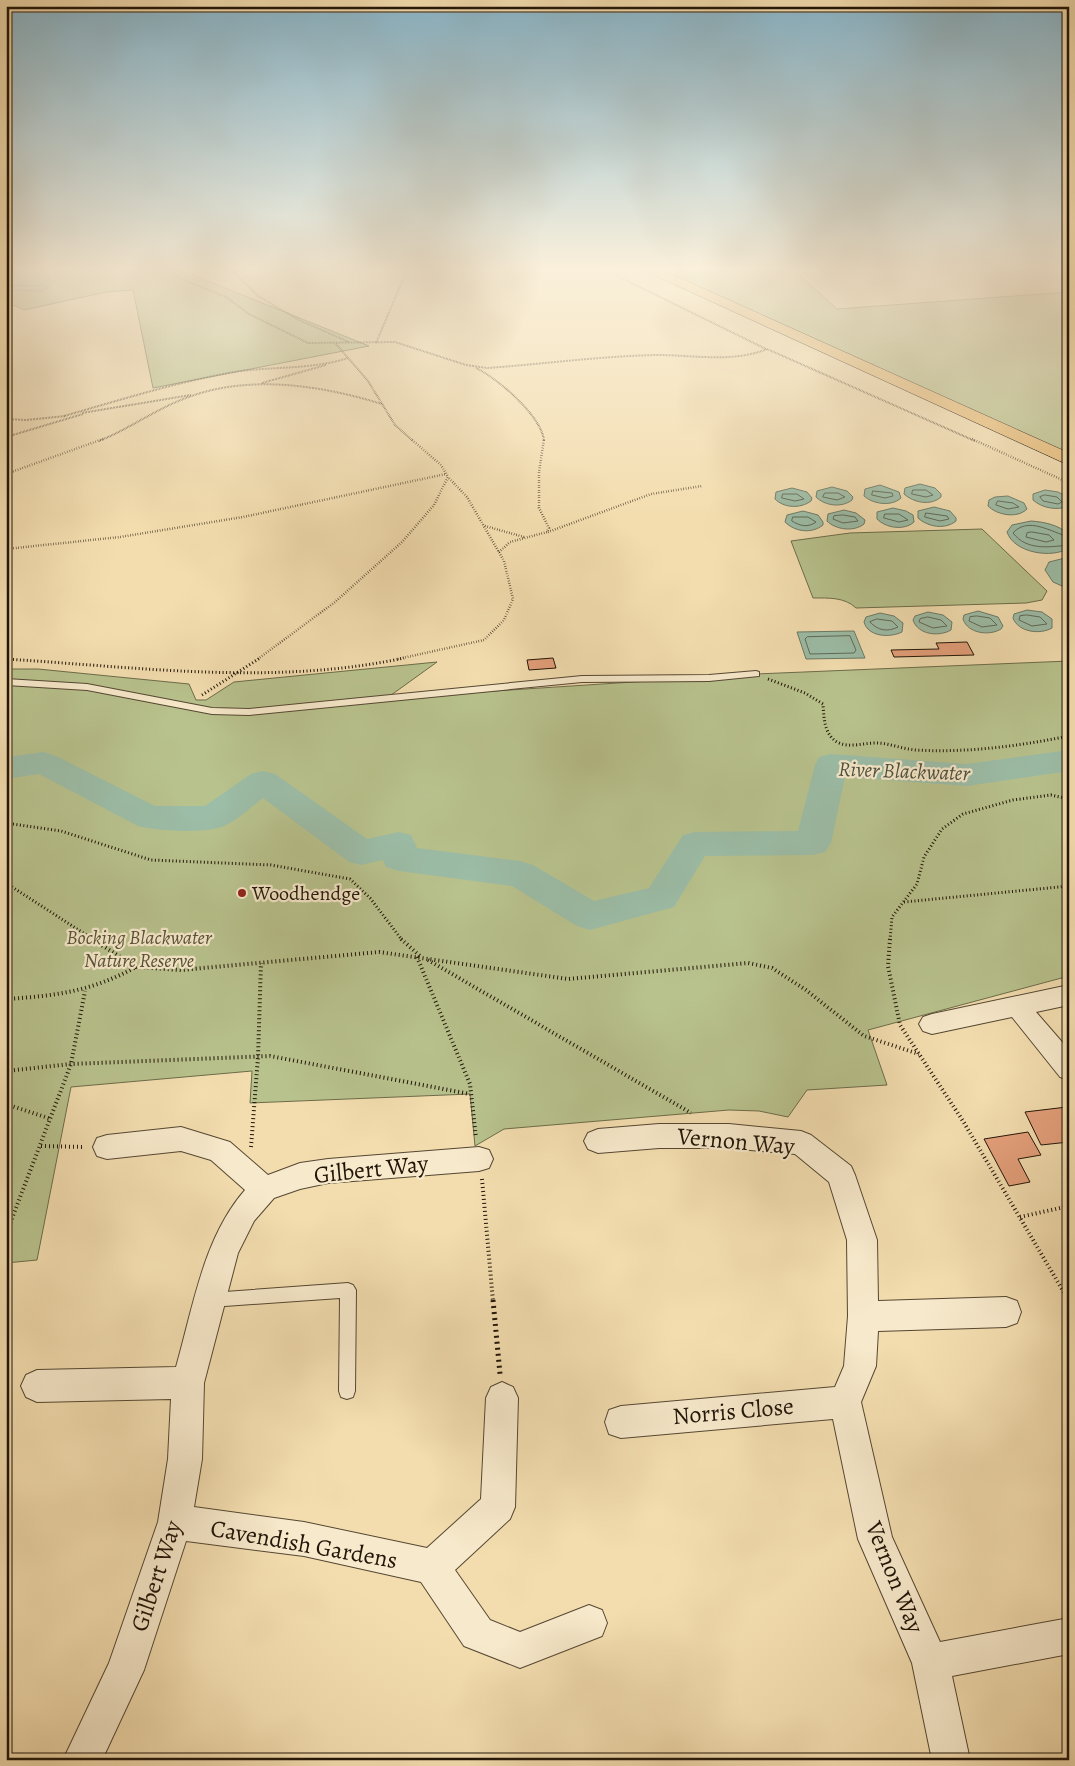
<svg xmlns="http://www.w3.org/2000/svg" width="1075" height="1766" font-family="Alegreya,serif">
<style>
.green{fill:#b8c28d;stroke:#6c6c4a}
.water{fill:#9cbda7;stroke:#6a7a67}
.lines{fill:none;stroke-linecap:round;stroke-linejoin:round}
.shore{stroke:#5e6958;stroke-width:1}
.river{fill:#9cbda7;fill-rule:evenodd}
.building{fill:#e5a07b;stroke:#201508}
.service-casing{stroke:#554732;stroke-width:2}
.minor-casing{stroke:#554732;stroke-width:2}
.trunk-casing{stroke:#201508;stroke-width:1}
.path-far4{stroke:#201508;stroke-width:2;stroke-dasharray:0.5 1;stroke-linecap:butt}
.path-far3{stroke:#201508;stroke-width:2.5;stroke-dasharray:0.5 2;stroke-linecap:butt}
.path-far2{stroke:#201508;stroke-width:3;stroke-dasharray:1 2.5;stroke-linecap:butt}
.path-far1{stroke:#201508;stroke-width:4;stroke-dasharray:1 3;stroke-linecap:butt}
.path{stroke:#201508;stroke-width:5;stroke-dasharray:2 4;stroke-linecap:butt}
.service{fill:#f7e9cb;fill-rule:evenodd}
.minor{fill:#f7e9cb;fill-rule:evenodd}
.trunk{fill:#eabe78;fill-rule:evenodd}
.poi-dot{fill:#8f2418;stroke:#f7e9cb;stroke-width:2}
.labels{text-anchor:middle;stroke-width:4.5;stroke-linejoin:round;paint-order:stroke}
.poi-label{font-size:20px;fill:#201508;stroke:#f7e9cb;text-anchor:start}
.park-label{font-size:20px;font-style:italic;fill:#555237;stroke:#f7e9cb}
.water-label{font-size:21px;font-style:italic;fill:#4b5040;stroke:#f7e9cb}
.near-street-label{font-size:24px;fill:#201508;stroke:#f7e9cb}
</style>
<rect width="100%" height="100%" fill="#f3ddaf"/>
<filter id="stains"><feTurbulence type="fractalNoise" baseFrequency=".004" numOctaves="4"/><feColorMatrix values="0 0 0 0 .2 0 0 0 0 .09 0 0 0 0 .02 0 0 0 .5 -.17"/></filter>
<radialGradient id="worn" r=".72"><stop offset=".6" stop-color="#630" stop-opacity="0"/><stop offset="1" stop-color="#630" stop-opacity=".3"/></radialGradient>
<path class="green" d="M6 270H188L183 271 369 346 153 388 133 290 106 292 24 310 6 302Z
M662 270H794L837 309 1069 292V453Z
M982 529 1047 591 1042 600 1026 603 856 608C845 597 828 598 813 598L791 541 850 533Z
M1069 661V976L868 1030 887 1085 807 1090 788 1117 759 1111 729 1110 504 1129 475 1146 470 1094 250 1103 252 1071 71 1087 37 1260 6 1263V669H38L189 684 196 700H206L234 682 437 662 387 698 756 674Z"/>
<path class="water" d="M6 270H74L66 272 42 291 6 290Z
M920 484 935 488 941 494V497C931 506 914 503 904 494L905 488Z
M880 485 899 492 901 498C891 507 873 504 864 496L865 489Z
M832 487 847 491 853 497 852 500C842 508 825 506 816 497L817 491Z
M792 488 807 492 812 498 811 501C800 509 784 508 775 499L776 492Z
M1045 490 1058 492 1068 497 1069 506C1057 511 1042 508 1033 500V494Z
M1008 496 1024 503 1027 509C1017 519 997 515 988 506L989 500 995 497Z
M934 507 950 511 956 518V521C945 530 928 527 918 518V511Z
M893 508 906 511 913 515 914 522C904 531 886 528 877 519V512Z
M844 510 856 513 865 520 864 524C854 532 836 530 827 521L828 514Z
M803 511 818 515 823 522V525C812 534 795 532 785 522L787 515Z
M1031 521C1045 522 1058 525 1069 534V548C1052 559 1014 553 1007 532L1012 525Z
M1069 557V589L1053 582 1045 570 1049 562Z
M1027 610 1042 612 1052 619V628C1040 635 1018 632 1013 618L1014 614Z
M978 611 998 617 1003 626 1001 629C990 636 968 634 963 619L964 615Z
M928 612 943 615 952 622 951 630C939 637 918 635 913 620L915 616Z
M880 613 894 616 903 623 902 632C890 638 868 637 864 622L866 617Z
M854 631 865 658 806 659 797 632Z"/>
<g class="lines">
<path class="shore" d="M6 285 40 286 60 270
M913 490H926L933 495 926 497 912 494Z
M873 491 892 493 893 496 885 498 872 495Z
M825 493H838L845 497 837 500 823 497Z
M783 494H797L804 499 795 501 782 498Z
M1045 495 1057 497 1062 502 1058 504 1043 501 1040 497Z
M998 501 1013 503 1019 507 1008 509 996 505Z
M926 513 947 516 949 519 940 521 925 517Z
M885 514H899L908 520 899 522 884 518Z
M843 515 855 517 858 521 843 523 833 519 834 516Z
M793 517H808L816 522C808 528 800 526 792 521Z
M1032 532 1049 535 1054 540 1046 542 1026 537 1027 533Z
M1069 537C1051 532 1028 516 1013 533 1027 551 1049 547 1069 545
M1027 615 1040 617 1047 624 1032 626 1019 620 1020 616Z
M977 616 990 618 997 625 982 627 969 621 970 617Z
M928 617 941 620 947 626 933 628 919 622 920 619Z
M877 619 892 621 898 627C888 632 878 631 870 622Z
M850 636 856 650 854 653 810 654 805 639 807 637Z"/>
<path class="river" d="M1069 750V771L967 786 845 777 831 843 825 852 813 855 705 856 674 907 590 930 577 926 512 886 399 871 386 867 383 860 361 865 349 862 263 798C251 807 238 820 224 826 207 834 156 831 138 826L39 774 6 779V757L44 752 56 756 155 806H205L251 774 263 771 275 774 367 839 399 832 411 835 417 848 520 861 533 865 594 901 649 888 683 835 695 832 798 831 815 765 819 757 831 754 967 764Z"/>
</g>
<path class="building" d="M967 642 974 655 894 657 891 650 939 649 936 643Z
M553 658 556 668 529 670 527 660Z
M1067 1107 1069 1142 1041 1145 1025 1112Z
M1028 1132 1041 1155 1018 1159 1030 1182 1009 1186 984 1139Z"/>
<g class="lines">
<g class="service-casing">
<path id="service" d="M756 671 759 672V676L709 681 582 682 249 715 212 714 87 690 6 685V679L87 684 212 708 249 709 582 676 709 675Z
M348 1283 353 1285 356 1290 355 1391 353 1397 347 1399 341 1397 339 1391 340 1298 211 1307 206 1305 203 1300 206 1295 211 1293Z"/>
</g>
<g class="minor-casing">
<path id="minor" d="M1069 985V1005L1036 1012 1069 1050V1080L1060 1077 1012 1017 932 1034 923 1031 919 1024 923 1017 932 1014Z
M659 1124H729L801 1131 811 1135 851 1166 855 1175 877 1240 878 1301 1006 1297 1017 1301 1021 1312 1017 1323 1006 1327 878 1331 876 1366 861 1402 892 1537 940 1642 1069 1618V1654L952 1676 970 1760H932L912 1663 858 1539 833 1419 621 1438 609 1434 605 1422 609 1410 621 1406 835 1387 844 1366 848 1316 847 1240 829 1182 795 1154 729 1148H659L598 1153 588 1149 584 1141 588 1133 598 1129Z
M181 1127 230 1142 268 1175 300 1163 328 1159 479 1147 489 1150 493 1159 489 1168 479 1171 328 1183 300 1189 274 1198 254 1221 238 1253 204 1383 202 1459 194 1507 304 1522 427 1548 481 1499 486 1398 491 1387 502 1382 513 1387 518 1398 515 1507 510 1519 455 1570 490 1620 520 1632 589 1605 602 1610 607 1623 602 1636 520 1668 464 1646 421 1582 304 1556 186 1541 144 1670 102 1760H63L109 1663 158 1522 168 1459 171 1399 37 1402 26 1397 21 1386 26 1375 37 1370 176 1367C193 1308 203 1238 245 1190L211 1160 181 1151 107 1159 97 1156 93 1147 97 1138 107 1135Z"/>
</g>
<g class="trunk-casing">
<path id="trunk" d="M643 270H662L1069 453V465Z"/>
</g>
<path class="path-far4" d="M169 270 181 279 226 297 249 314 308 343 395 342 466 365 487 368C544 364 601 356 658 355 694 355 733 363 767 349L975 441
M245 270 234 272 258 296 299 320 349 342
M605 270 766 349
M376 343 407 270
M336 344 368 381 395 425 413 441
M476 368C497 378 542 416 544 441
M262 383 326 365
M82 413 191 395
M64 416C120 400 177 382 234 372 273 366 311 370 348 358
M6 419 26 420 66 416
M6 437 83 414
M99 441C129 429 156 409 186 398 248 374 320 385 382 404"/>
<path class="path-far3" d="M972 439 1069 483
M6 474 103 439
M485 526 524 537
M548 532 651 494 702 486
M6 549 120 537 243 517 446 474
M499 552 510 542 547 532 549 528 539 508V472L544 439
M258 659 335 602 402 542 434 505 448 477 441 465 411 439
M398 659 484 640 504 620 513 599 504 561 467 497 448 477"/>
<path class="path-far2" d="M6 659C137 667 274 686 404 658
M768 679 805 693 823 704C824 718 824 734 837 742 850 749 865 742 879 743 891 744 903 749 916 750 967 753 1019 746 1069 736
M202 695 260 658
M6 823 61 831 151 860 271 865 350 879 370 898 402 940
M6 883 94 940
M904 902 1069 886
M890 940 892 917 917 884 924 857 942 829 963 814 1013 800 1051 795 1069 799"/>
<path class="path-far1" d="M92 939 136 967 181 970 379 952 568 979 748 963 772 968 806 990 864 1036 919 1054
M401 939 421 957
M890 939 888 966 900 1025 963 1121 1069 1301
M417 957 470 1084 476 1138
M428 960 691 1113
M6 999C56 996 92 991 136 967
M6 1071 71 1064 270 1056 470 1094
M6 1104 51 1119
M41 1146 84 1147
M251 1147 258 1057 261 963
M482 1179 493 1301
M1020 1217 1069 1206
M6 1234 71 1064 85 991"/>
<path class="path" d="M493 1300 500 1374"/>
<use href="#service" class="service"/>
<use href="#minor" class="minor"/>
<use href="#trunk" class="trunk"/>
</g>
<linearGradient id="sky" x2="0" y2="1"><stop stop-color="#89b8ce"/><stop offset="0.52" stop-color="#faf0db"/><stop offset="1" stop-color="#faf0db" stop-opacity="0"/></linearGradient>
<rect width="1075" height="517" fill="url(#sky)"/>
<circle class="poi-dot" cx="242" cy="893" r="5"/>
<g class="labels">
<g class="poi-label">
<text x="252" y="900">Woodhendge</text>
</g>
<g class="park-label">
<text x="139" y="944">Bocking Blackwater<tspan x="139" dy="23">Nature Reserve</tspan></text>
</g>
<g class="water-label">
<text transform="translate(904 771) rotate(2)" y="7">River Blackwater</text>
</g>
<g class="near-street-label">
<text transform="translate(736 1141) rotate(5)" y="8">Vernon Way</text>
<text transform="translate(371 1169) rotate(-6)" y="8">Gilbert Way</text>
<text transform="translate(733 1411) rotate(-5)" y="8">Norris Close</text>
<text transform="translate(304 1544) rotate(10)" y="8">Cavendish Gardens</text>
<text transform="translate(156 1576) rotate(-72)" y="8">Gilbert Way</text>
<text transform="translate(895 1577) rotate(68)" y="8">Vernon Way</text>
</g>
</g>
<rect width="1075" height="1766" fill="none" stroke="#f3ddaf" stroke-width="25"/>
<rect x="8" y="8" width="1060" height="1751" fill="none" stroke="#201508" stroke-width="2.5"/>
<rect x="12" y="12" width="1050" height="1741" fill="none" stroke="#201508"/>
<rect width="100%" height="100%" filter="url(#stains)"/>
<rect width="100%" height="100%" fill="url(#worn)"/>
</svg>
